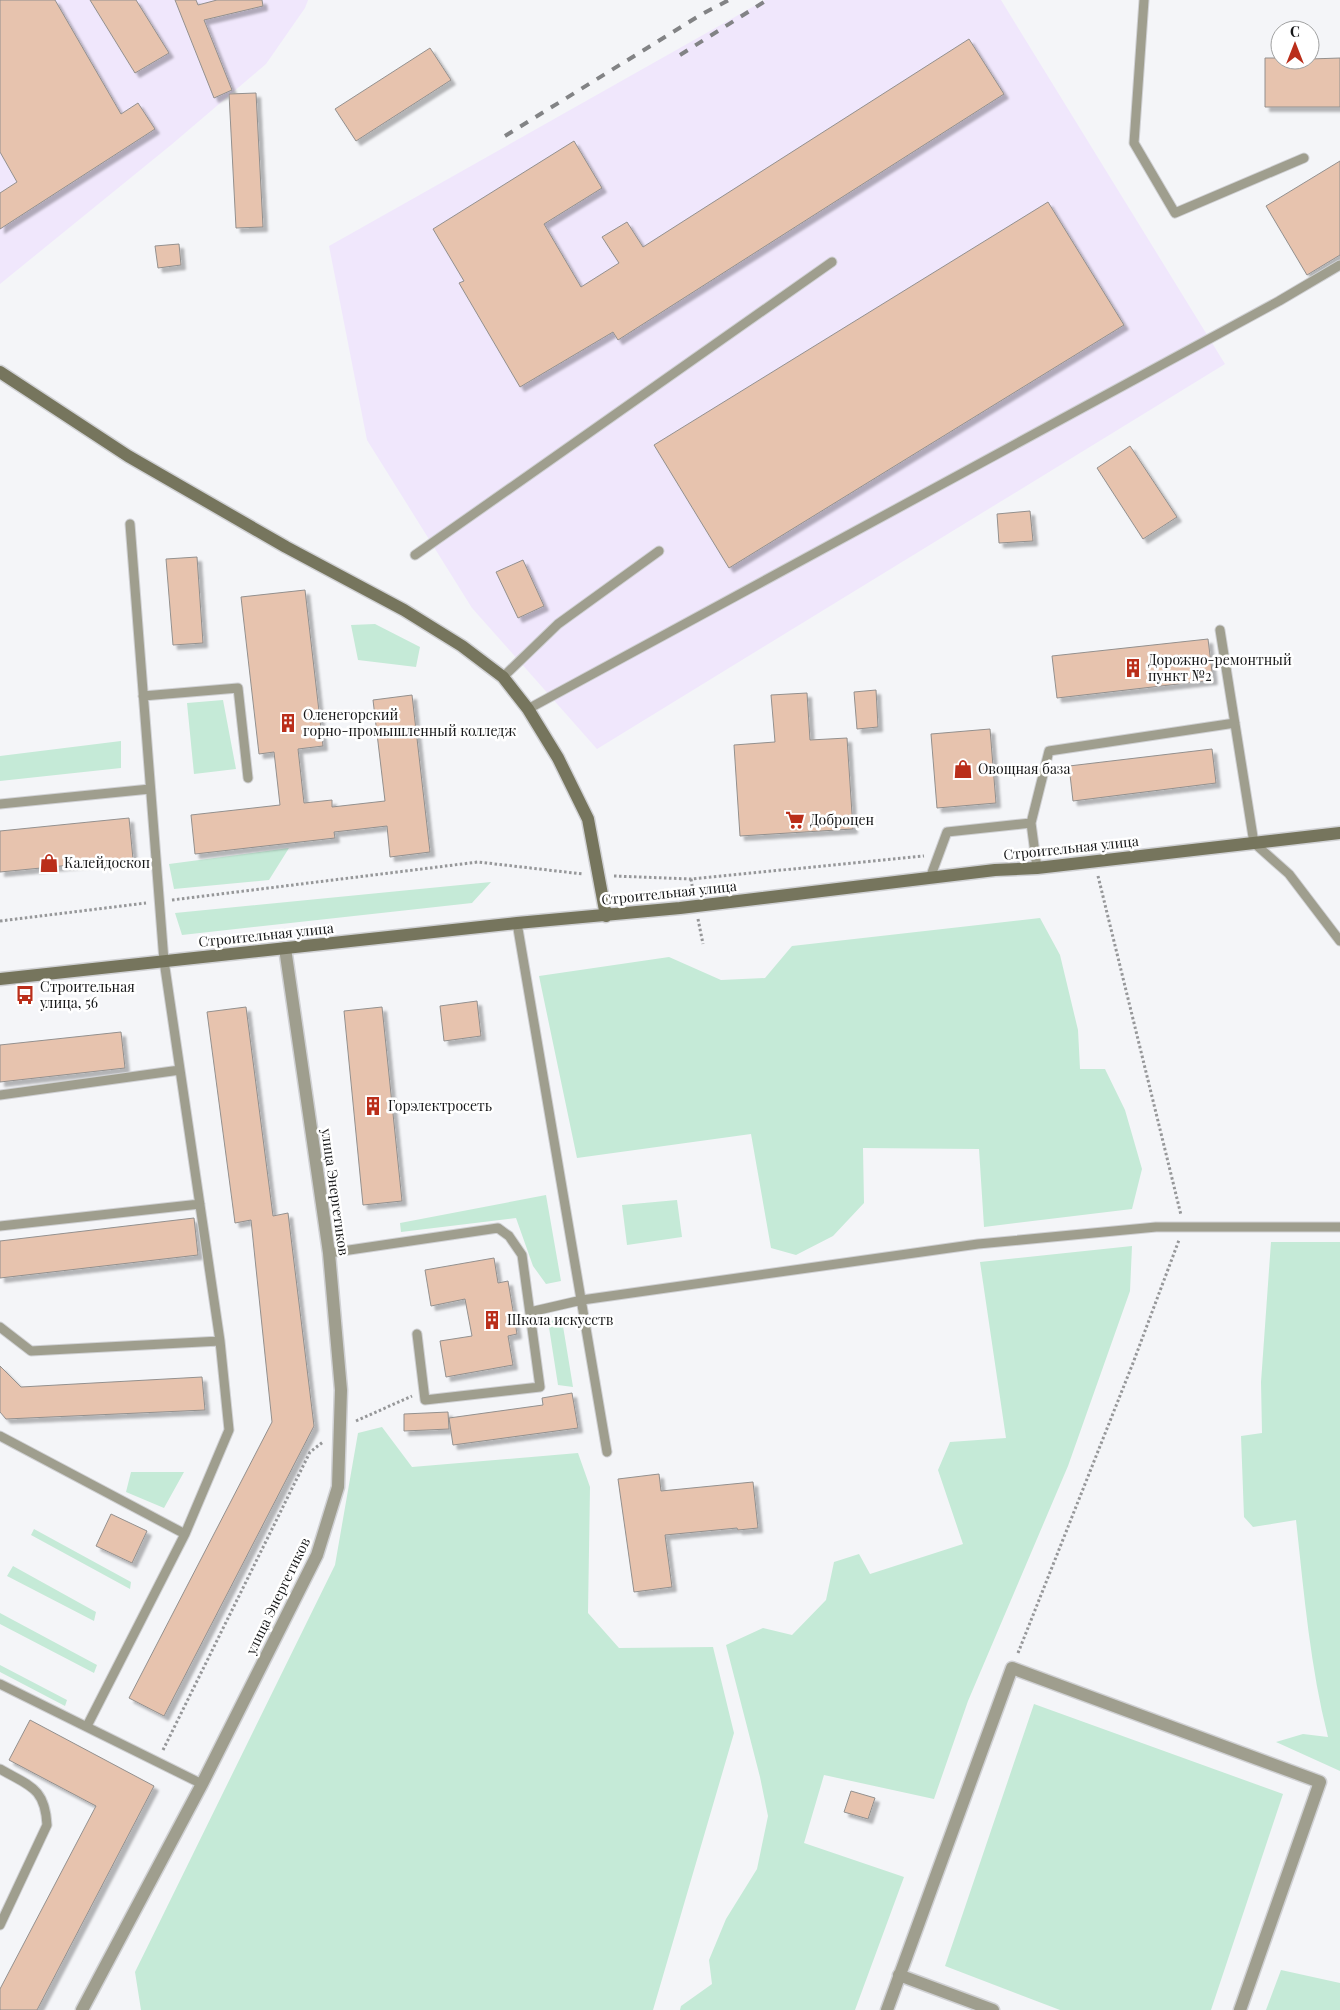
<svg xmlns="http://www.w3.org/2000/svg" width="1340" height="2010" font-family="'Playfair Display',serif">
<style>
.industrial{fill:#f0e7fc}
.green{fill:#c5ead7}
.building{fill:#e7c3ae;stroke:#93908e;filter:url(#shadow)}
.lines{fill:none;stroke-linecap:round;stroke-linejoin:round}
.lane-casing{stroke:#d0d1d4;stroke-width:11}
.street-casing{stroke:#d0d1d4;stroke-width:15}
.secondary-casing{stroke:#d0d1d4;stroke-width:15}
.path{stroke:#969799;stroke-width:3;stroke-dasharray:2.5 2.5;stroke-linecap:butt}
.lane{stroke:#9f9e8e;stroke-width:9}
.street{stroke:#9f9e8e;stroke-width:12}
.secondary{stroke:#76755d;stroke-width:12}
.rail{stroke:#828385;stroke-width:4;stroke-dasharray:9 9;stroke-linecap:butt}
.labels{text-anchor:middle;stroke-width:5;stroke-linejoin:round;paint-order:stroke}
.poi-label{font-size:14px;fill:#151617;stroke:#fff;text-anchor:start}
.street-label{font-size:14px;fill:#151617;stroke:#fff}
</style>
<defs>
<filter id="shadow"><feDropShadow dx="4.5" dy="4.5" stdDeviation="1" flood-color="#0004"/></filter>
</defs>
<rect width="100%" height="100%" fill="#f4f5f8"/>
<path class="industrial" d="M0 0H308L305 8 266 64 171 145 0 284Z
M765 0H1001L1225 364 597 749 472 608 367 440 329 246Z"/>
<path class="green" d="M375 624 420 647 416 667 358 660 351 625Z
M223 700 236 769 194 774 187 703Z
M121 741V768L0 781V756Z
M289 848 269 880 174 889 169 864Z
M491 882 472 903 182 935 175 913Z
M1040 918 1060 955 1078 1030 1080 1069H1105L1125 1110 1142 1169 1132 1209 984 1227 979 1149 863 1148 864 1203 833 1236 796 1255 771 1248 751 1134 577 1158 539 976 669 957 721 980 765 978 792 946Z
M546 1195 561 1281 546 1284 533 1266 516 1218 401 1232 400 1223Z
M677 1200 682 1237 627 1245 622 1205Z
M1271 1242H1340V1771L1276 1742 1303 1734 1328 1737C1310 1666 1304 1593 1296 1520L1253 1527 1244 1517 1241 1436 1262 1433 1261 1382Z
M1132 1246 1130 1291 1068 1466 968 1701 934 1799 824 1775 804 1843 904 1877 855 2010H680L681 2006 712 1984 709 1960 726 1919 757 1869 768 1816 760 1777 726 1645 763 1628 792 1635 826 1600 834 1562 859 1554 870 1574 963 1544 938 1470 950 1442 1006 1438 980 1262Z
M562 1320 573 1387 558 1385 548 1321Z
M382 1427 412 1467 578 1453 590 1487 588 1613 619 1648 713 1647 734 1733 653 2010H141L135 1972 335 1565 358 1433Z
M131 1472H184L164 1508 126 1492Z
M34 1529 131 1582 130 1589 31 1535Z
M13 1566 96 1612 94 1621 7 1576Z
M0 1613 97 1665 94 1673 0 1624Z
M0 1665 67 1700 65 1706 0 1672Z
M1034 1704 1283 1794 1211 2010H1060L945 1966Z
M1281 1970 1340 1983V2010H1266Z"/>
<path class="building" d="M0 0H55L121 114 138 103 155 129 0 229V193L17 182 0 152Z
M90 0H136L169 53 135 73Z
M175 0H196L198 5 217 0H262L263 6 204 20 232 90 214 98Z
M969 39 1004 94 618 340 613 332 520 387 459 283 464 281 433 229 574 141 602 188 544 224 581 287 619 263 602 237 627 222 643 247Z
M430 48 451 80 356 141 335 109Z
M1265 58H1280V60L1340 58V107H1265Z
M256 93 263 227 236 228 229 94Z
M1340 161V255L1307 275 1266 206Z
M1048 202 1124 325 729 568 654 445Z
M179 244 181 265 158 268 155 246Z
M1130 446 1177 517 1143 539 1097 468Z
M1030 511 1033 541 999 543 997 514Z
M197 557 203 643 173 645 166 559Z
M523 560 544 606 518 618 496 572Z
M305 590 323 746 298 749 304 803 332 800V807L385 801 373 700 412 695 430 852 390 857 387 826 334 832 335 838 195 854 191 815 280 805 274 752 259 754 241 597Z
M1208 639 1213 680 1057 698 1052 656Z
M876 690 878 727 857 729 854 692Z
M807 693 810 740 847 738 853 829 740 836 734 745 775 742 771 695Z
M990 729 996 803 937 808 931 734Z
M1212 749 1216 783 1073 801 1069 766Z
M129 818 133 859 0 872V831Z
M477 1001 481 1036 444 1041 440 1006Z
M246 1007 273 1216 288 1213 314 1426 164 1716 129 1698 272 1422 251 1220 235 1223 207 1012Z
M382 1007 402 1201 363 1205 344 1011Z
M121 1032 125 1068 0 1082V1045Z
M194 1218 198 1255 0 1278V1241Z
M494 1258 498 1283 508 1281 517 1334 508 1336 513 1365 446 1377 440 1341 472 1336 465 1299 431 1306 425 1270Z
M0 1366 21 1387 202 1377 205 1410 6 1419 0 1412Z
M572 1393 578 1428 453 1445 449 1418 543 1405 542 1398Z
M448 1412 449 1429 404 1431V1414Z
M659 1474 661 1491 753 1482 758 1528 738 1530 737 1528 665 1535 672 1587 634 1592 618 1479Z
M111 1514 147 1531 132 1563 96 1546Z
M30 1720 154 1786 37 2010H0V1989L96 1806 9 1760Z
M851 1791 875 1798 868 1819 844 1812Z"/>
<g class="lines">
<g class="lane-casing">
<path id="lane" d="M1144 0 1134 143 1175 213 1304 158
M415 555 832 262
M1220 630 1254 843 1289 874 1340 941
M503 677 558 624 659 551
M143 696 238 688 248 778
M528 709 1279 301 1340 265
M0 804 150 789
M1031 823 1049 751 1235 723
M930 878 947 832 1031 823 1037 868
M517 923 607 1452
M0 1095 180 1070
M0 1226 200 1204
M329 1253 498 1228 509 1236 522 1255 540 1387 425 1400 417 1334
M530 1312 582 1300 978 1244 1156 1227H1340
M0 1327 31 1351 220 1341
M0 1436 185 1534
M0 1684 202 1784
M87 1726 185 1534 229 1430 220 1341 164 961 130 524
M0 1769C29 1786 45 1787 47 1825L0 1925"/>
</g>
<g class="street-casing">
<path id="street" d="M899 1975 993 2010
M82 2010 202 1784 317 1555 338 1487 341 1390 329 1253 285 948
M887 2010 1012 1668 1320 1782 1240 2010"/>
</g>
<g class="secondary-casing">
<path id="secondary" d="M0 372 128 456 286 547 404 610 462 646 503 677 528 709 558 758 588 819 606 916
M0 979 517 923 680 908 995 870 1037 868 1340 833"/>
</g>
<path class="path" d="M614 876 691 879 924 856
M1098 876 1181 1215
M691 879 693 891
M172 900 478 862 583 874
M698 919 703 944
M0 921 146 903
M356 1421 412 1396
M1018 1653 1133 1363 1179 1240
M163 1750 310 1452 323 1442"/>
<use href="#lane" class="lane"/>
<use href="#street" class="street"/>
<use href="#secondary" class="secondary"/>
<path class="rail" d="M680 55 767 0
M505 136 702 14 729 0"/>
</g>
<defs>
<g id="building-bare" transform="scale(1.5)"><path d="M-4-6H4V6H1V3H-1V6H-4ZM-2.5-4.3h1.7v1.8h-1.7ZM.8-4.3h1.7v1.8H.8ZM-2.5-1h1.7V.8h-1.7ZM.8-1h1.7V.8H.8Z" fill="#ba2e1a" stroke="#fff" stroke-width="2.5" paint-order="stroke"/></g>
<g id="shop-bare" transform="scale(1.5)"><path d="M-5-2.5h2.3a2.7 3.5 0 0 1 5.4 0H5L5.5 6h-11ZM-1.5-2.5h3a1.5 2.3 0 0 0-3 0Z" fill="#ba2e1a" stroke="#fff" stroke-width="2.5" paint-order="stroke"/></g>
<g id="supermarket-bare" transform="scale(1.5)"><path d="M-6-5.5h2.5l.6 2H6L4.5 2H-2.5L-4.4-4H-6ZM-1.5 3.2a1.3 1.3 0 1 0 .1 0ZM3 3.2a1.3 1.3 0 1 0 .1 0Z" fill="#ba2e1a" stroke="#fff" stroke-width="2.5" paint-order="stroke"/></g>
<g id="bus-bare" transform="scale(1.5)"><path d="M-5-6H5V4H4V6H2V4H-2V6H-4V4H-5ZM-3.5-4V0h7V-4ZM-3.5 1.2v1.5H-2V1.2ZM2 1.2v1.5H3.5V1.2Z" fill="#ba2e1a" stroke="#fff" stroke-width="2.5" paint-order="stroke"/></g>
</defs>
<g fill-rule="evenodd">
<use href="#building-bare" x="1133" y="668"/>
<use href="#building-bare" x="288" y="723"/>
<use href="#shop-bare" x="963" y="769"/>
<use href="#supermarket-bare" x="795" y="820"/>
<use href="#shop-bare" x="49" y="863"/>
<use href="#bus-bare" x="25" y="995"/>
<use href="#building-bare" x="373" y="1106"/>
<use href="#building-bare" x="492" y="1320"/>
</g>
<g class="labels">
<g class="poi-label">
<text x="1148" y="665">Дорожно-ремонтный<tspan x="1148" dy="16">пункт №2</tspan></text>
<text x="303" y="720">Оленегорский<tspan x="303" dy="16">горно-промышленный колледж</tspan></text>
<text x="978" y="774">Овощная база</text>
<text x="810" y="825">Доброцен</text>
<text x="64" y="868">Калейдоскоп</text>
<text x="40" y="992">Строительная<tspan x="40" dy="16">улица, 56</tspan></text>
<text x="388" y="1111">Горэлектросеть</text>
<text x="507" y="1325">Школа искусств</text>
</g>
<g class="street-label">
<text transform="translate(1071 848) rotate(-6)" y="5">Строительная улица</text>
<text transform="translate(669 893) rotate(-6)" y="5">Строительная улица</text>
<text transform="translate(266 935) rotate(-6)" y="5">Строительная улица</text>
<text transform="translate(335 1192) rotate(82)" y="5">улица Энергетиков</text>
<text transform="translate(278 1596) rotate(-64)" y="5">улица Энергетиков</text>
</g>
</g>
<g transform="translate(1295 45)"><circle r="24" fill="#ffffff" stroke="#a1a2a2"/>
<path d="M0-4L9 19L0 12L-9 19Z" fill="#ba2e1a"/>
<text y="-8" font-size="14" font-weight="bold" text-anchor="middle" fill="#151617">С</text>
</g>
</svg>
